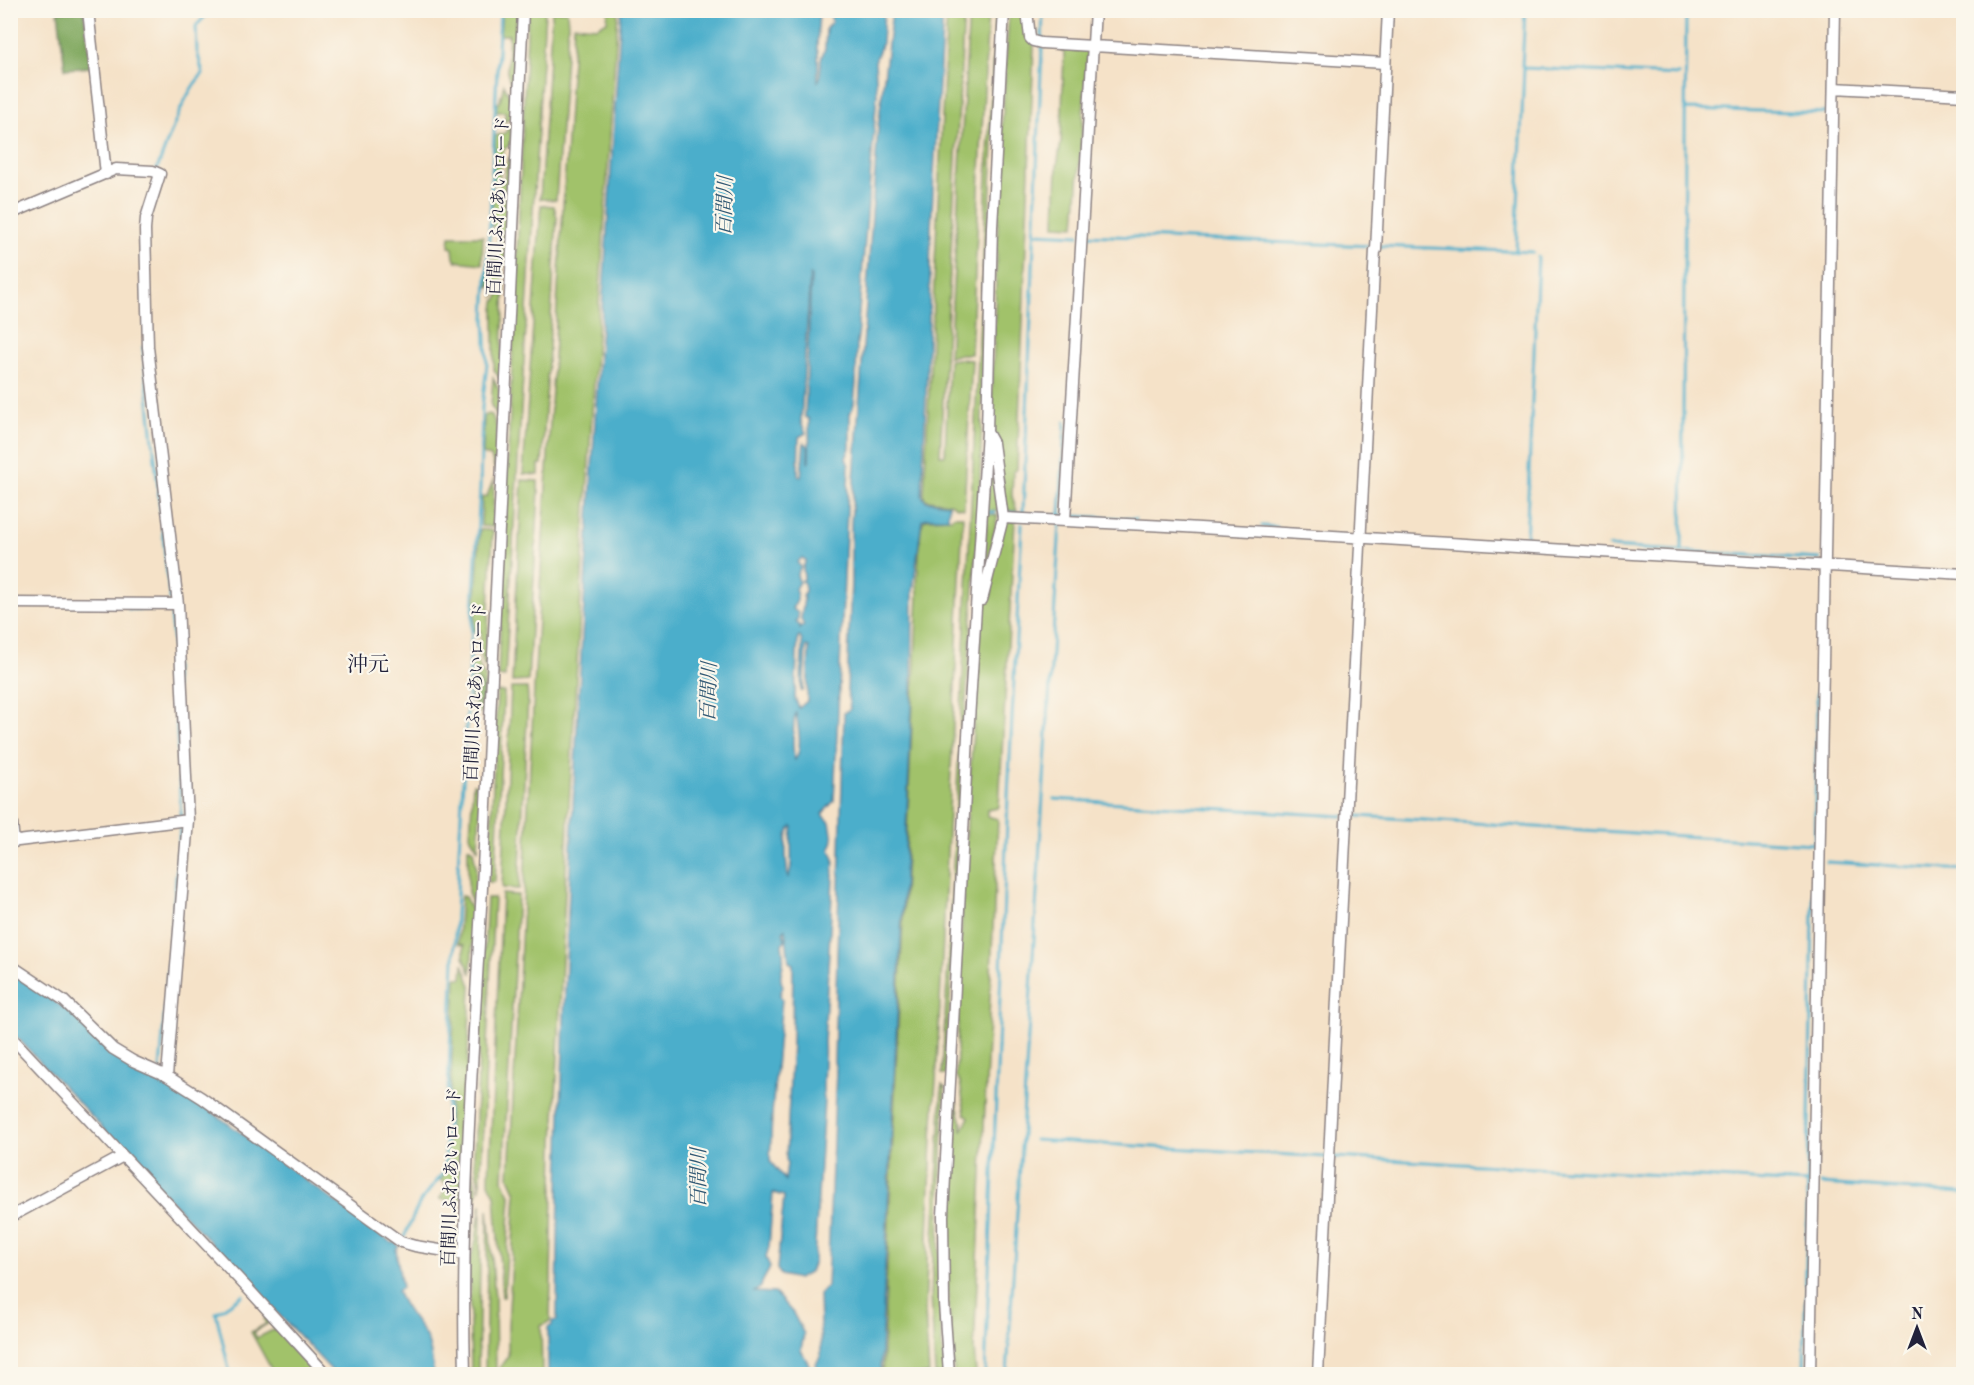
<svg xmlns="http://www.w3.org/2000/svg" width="1974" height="1385" font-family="'Old Standard TT','Noto Serif JP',serif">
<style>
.green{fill:#a1c26b;stroke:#627253;stroke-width:1.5;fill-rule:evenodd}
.forest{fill:#80a85f;stroke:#51654d;stroke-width:1.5}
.water{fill:#4caecb;stroke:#376883;stroke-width:1.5;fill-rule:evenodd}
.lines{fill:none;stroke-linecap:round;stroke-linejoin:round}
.stream{stroke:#4caecb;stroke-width:3}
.minor-casing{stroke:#8c8282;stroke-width:13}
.minor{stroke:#fff;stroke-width:10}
.labels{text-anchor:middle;stroke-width:4.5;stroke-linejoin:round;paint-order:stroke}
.street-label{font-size:18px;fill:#22223b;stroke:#fbf7ec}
.water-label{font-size:20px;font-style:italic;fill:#335a75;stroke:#fbf7ec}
.quarter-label{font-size:21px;fill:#22223b;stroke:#fbf7ec}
</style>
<rect width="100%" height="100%" fill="#fbf7ec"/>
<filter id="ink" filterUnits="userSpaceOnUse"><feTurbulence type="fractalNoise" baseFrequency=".0167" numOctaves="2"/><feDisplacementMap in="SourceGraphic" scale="12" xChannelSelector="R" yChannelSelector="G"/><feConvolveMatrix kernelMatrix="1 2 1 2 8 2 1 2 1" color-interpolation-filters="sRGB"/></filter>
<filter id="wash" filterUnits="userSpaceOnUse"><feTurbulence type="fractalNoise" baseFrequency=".008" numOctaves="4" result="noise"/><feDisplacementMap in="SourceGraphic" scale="24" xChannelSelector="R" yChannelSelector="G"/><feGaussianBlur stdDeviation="1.35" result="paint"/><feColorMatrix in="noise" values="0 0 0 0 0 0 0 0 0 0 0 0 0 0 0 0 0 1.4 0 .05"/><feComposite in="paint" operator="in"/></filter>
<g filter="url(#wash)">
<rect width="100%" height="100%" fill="#f5e2c8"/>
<path class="green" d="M502 11H518L513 92 507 72 509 35H500Z
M528 11H545L505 677 498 676Z
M552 11H567L568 26 556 200 540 199Z
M608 11H618L585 522 568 822 554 1145 550 1321 541 1326 542 1374H501L500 1367 508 1356V1325L516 1193 509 1177 535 670 574 25 597 27 607 21Z
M947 11H964L940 455H945L949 360 958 359 972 360 964 508 954 506 953 504 929 500 925 499 924 495Z
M969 11H988L971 354H960L949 357Z
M995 11H999L985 317 979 514 964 730 946 1075H944L942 1074 960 731Z
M1009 11H1025L1034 46 1017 469 1013 472 1012 496 1017 511 1005 510 999 440 991 427 1000 159Z
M1061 46 1088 48 1075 226 1055 225 1057 167 1061 142 1064 51H1061Z
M504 84 512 102V116L505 122V112H496L497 104 500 101Z
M512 123 510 145 503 150 499 179 493 183 495 136 505 133Z
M511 157 507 234 497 251 499 228 492 227 493 190 503 182 508 159Z
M541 205 554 206 557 218 542 464H539V475L523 474Z
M450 236H483L482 264 456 261 454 258 453 248 449 247Z
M506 243 505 265 503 267 490 266 491 259H496Z
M489 271H503V277L494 296 493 287H489Z
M505 285 501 377 500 379 494 370V310L495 302Z
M493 378 499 390 498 416 491 406Z
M489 414 492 415 497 428 495 470 491 457 483 454 484 416Z
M989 454 999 510 987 511Z
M494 478 493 527 481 526 482 497 487 496Z
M522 480 538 481V491H539L528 681 512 682Z
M987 514 998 515 983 582Z
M953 516H963L937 1066 932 1137 925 1312 929 1374H882L918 594 917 583 921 528 924 520 927 519 952 518Z
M1009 521H1015L999 806 998 808 987 810V816L998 819 974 1349 976 1374H954L948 1295 947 1213 953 1090 962 1123V1131L969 1117 965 1114 960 1082 956 1077 963 883 981 609 991 597 995 559 1004 525Z
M480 529 493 531 486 667 484 666 480 652 481 631H474Z
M474 661H477L485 678 483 711 479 713 471 699 472 662Z
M511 688H527L528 698 519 889 502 888Z
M497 692H504L495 882H489Z
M473 784 479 786 481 789 478 849 470 836Z
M468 847 473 850 476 866 474 908 468 892Z
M502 894 518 895 503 1180 511 1197 504 1297H502L495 1195 489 1183V1177Z
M461 896 465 897 474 916 471 974 464 957V945L458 944Z
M487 898H494L480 1190 474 1156Z
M463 964 471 986 461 1201 440 1199 448 1185 440 1180 445 1173 447 1158 456 978H462Z
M942 1085 945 1088C941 1183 934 1279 945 1374H935L931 1295Z
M472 1170 477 1192 469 1241Z
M481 1204 478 1374H471L469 1264 476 1240Z
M488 1209 495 1299 496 1374H485Z
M268 1317 320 1374H274L251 1332 266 1324 264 1319ZM270 1322 275 1329 257 1338 254 1332Z"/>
<path class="forest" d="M58 11H84L91 67 65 69Z
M477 678C484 684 484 698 480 706L475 703 473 697V679Z"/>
<path class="water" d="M621 11H819L817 48C820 56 817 71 818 81L820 78 821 59 825 48 826 28 832 22 829 11H884L882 43 875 61 877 94 858 324 859 329 857 342 856 383 854 404 850 414V448L846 458 849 466 834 801 822 814 830 822 833 840 830 849 834 859 824 1042C826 1061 821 1080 824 1100L814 1261 810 1272 798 1279 781 1275 777 1269 784 1196 773 1193 769 1247 766 1257 770 1267C768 1274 762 1279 761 1287L754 1292 775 1293 793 1313 804 1334 801 1350 814 1374 818 1373 816 1364 821 1355 819 1294 827 1286 836 1070 834 1062 844 713 850 709 847 690 851 581V524L878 127 892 11H943L931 229 929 318 922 496 926 501 949 504 948 518H927L922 520 913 590 912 707 880 1374H548V1328L552 1325V1321L557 1320C561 883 594 447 621 11ZM810 275 811 276 805 417 809 419C809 434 810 446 809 461L808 462V446L804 442 801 477 798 476 799 437 806 433 801 422ZM802 558 806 560 803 567 804 579 801 581 804 583 805 591 803 597 804 598 801 619 804 626H801L800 630V626L796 622 798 618V613L792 608C799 600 798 598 795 589L799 582 797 574 801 567 797 562ZM798 637H800L802 642 801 691H803L806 646 809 647 807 701 799 708 795 698ZM796 713C798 727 803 748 795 760 792 753 793 720 796 713ZM792 826 793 827C788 844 795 862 788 878 787 865 782 837 792 826ZM785 929 789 962 793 964 792 1042 786 1158 787 1163 785 1180 770 1161 772 1114 782 999 780 995 783 986C779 978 781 973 783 965 784 959 783 950 782 944L785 940 783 932Z
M11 971 71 1013 96 1040 117 1056 182 1090 392 1243 395 1242 399 1246 396 1250 402 1288 397 1291C403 1307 413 1318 423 1332 431 1343 432 1361 434 1374H335L11 1031Z"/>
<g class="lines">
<path class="stream" d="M1525 10 1522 66 1524 68 1679 75
M1042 42 1043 10
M1685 109 1829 113
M157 169C167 144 184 91 203 74L197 51 196 26 211 10
M1035 233 1079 235
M1085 235 1374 246
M1380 246 1533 252
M1516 252 1524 68
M143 347 170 600
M988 512H995
M1008 513 1135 519
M1023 513 1042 47
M1060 515 1065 422
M1262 526 1276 527
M1526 543 1538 257
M1609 547 1820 559
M1682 551 1686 10
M129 609H171
M1054 799 1343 816
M1358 816 1814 844
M1827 862 1964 870
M160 1069 181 817 171 607
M1034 1140 1326 1157
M1334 1157 1808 1183
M1821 1184 1964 1193
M404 1237 420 1202 444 1172 445 1157 459 850 480 488 482 407 487 364 485 319 500 10
M230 1374 216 1313 243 1295
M985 1374 1008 796 1022 524
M1007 1374 1060 523
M1804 1374 1818 656"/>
</g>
</g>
<g filter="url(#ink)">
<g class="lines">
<g class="minor-casing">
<path id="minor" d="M88 10 106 174
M1027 10 1030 38 1033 41 1041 43 1385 63
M1834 88 1964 95
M10 214 116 169 153 171 160 174 146 218 145 230 148 347 178 604 188 820 167 1076
M1376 250 1388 10
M1003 518 1167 526 1964 574
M1065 520 1095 10
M982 600 1003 518 993 443 988 434
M10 603 178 604
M10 805 14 842
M10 842 188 820
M10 965 64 1001 113 1049 133 1061 167 1076 202 1098 401 1242 415 1246 464 1254
M10 1036 252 1293 326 1374
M10 1217 123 1156
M465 1374C460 1198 476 1023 484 847 498 568 510 289 523 10
M949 1374 944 1303 943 1216 968 736 987 432 992 227 1004 10
M1318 1374 1375 250
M1810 1374 1835 10"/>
</g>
<use href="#minor" class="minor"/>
</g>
</g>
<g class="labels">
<g class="street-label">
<text transform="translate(498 206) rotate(-87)" y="6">百間川ふれあいロード</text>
<text transform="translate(475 692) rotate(-87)" y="6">百間川ふれあいロード</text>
<text transform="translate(451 1177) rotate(-88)" y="6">百間川ふれあいロード</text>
</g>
<g class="water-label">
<text transform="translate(724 206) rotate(-88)" y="7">百間川</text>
<text transform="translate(708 692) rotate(-88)" y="7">百間川</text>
<text transform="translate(698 1178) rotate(-90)" y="7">百間川</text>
</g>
<g class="quarter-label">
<text x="368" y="671">沖元</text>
</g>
</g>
<rect width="1974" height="1385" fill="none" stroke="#fbf7ec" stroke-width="36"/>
<g transform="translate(1917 1328)" stroke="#fbf7ec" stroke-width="4.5" paint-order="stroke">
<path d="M0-4.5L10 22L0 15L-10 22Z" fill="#22223b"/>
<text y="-9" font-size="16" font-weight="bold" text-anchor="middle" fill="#22223b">N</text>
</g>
</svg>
